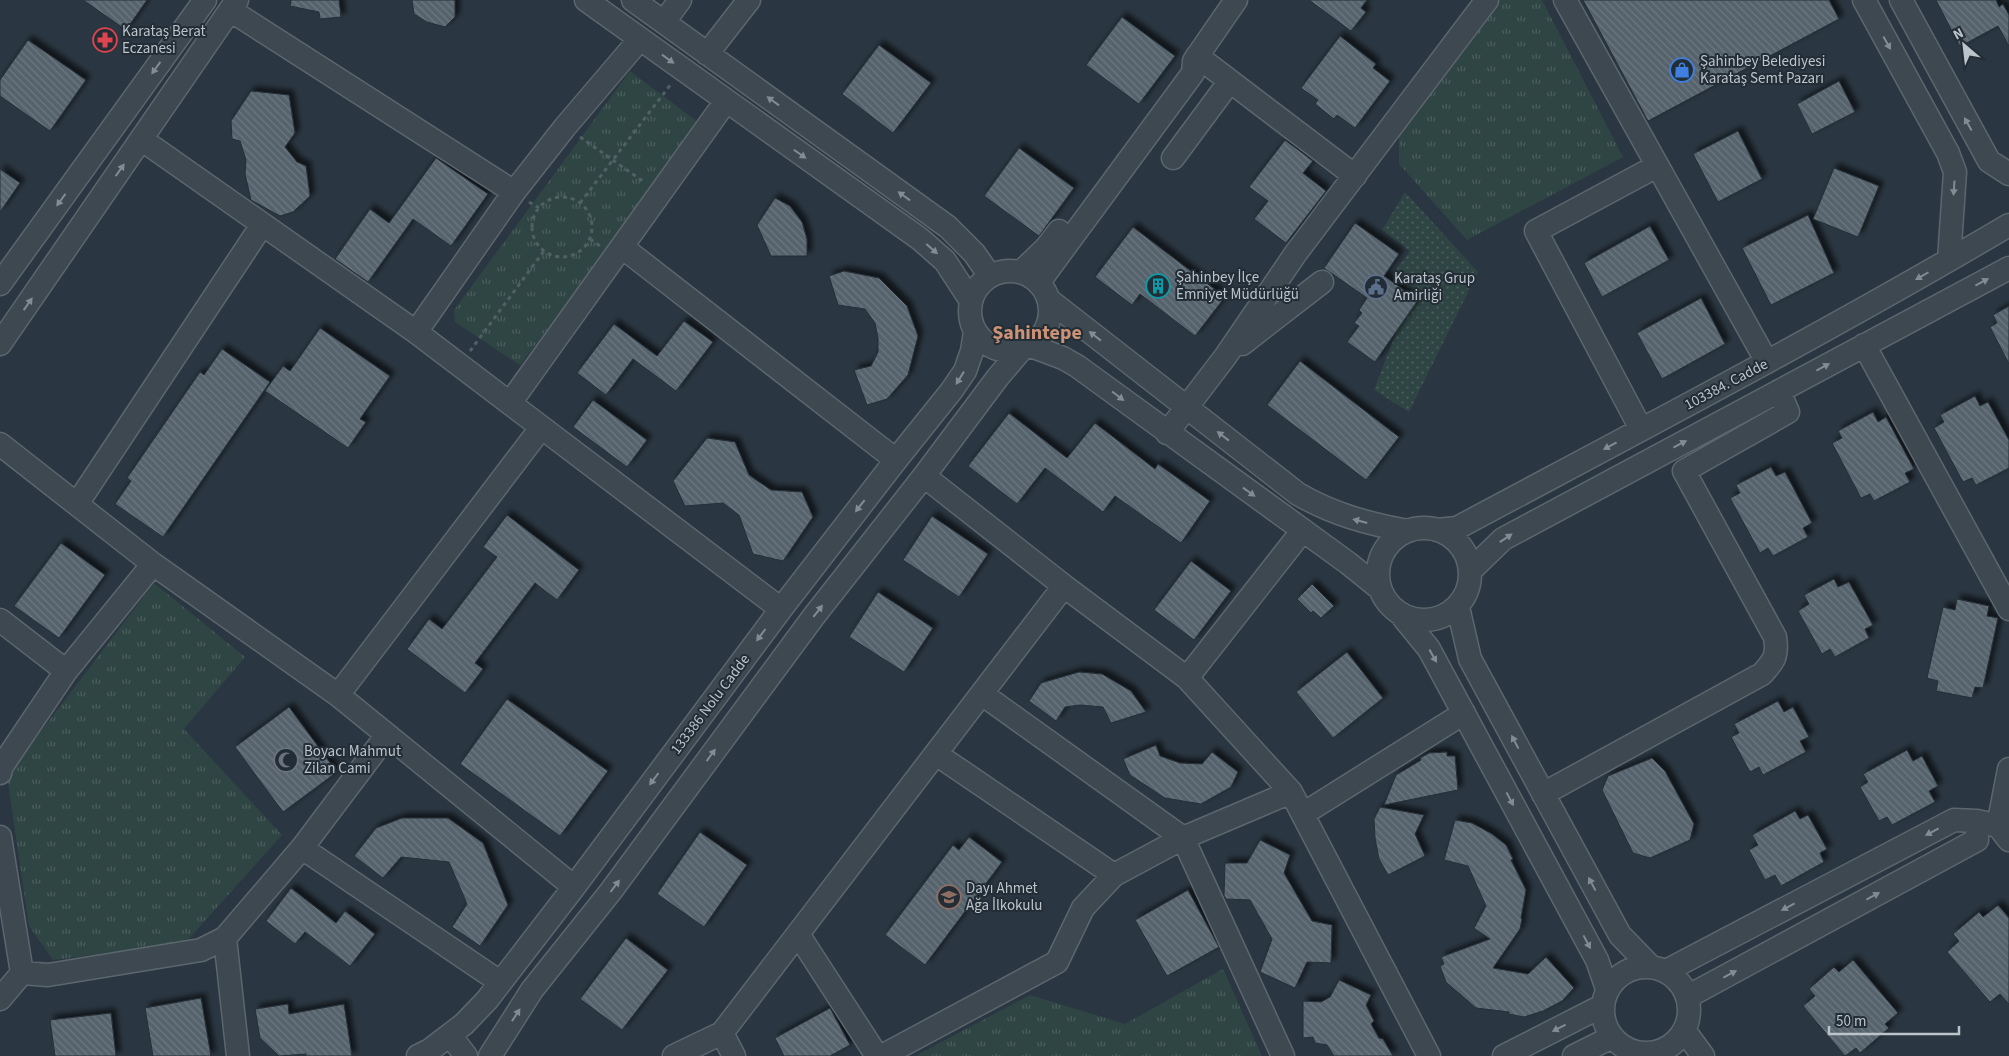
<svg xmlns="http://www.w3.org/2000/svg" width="2009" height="1056" font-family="'Source Sans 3',sans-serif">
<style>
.grass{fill:url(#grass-dots)}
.park{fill:url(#park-tufts)}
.building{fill:url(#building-back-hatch);stroke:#252f38;filter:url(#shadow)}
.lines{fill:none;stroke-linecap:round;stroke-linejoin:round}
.minor-casing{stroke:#5c666e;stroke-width:25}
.path{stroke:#4f6162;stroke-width:3;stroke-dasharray:4 4;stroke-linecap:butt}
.minor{stroke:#3e4851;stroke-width:22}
.oneway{fill:#838c94}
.labels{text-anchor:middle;stroke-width:4;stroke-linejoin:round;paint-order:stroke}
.poi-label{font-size:15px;fill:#bbc3cb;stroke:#232d36;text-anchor:start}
.street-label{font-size:15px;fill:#bbc3cb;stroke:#232d36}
.district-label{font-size:20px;font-weight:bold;fill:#cb9276;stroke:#232d36}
</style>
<defs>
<pattern id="grass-dots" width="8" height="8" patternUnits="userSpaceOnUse" patternTransform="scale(1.25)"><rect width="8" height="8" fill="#2f4544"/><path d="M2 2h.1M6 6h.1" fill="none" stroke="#4b5e5e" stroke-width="1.8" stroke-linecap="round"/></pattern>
<pattern id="park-tufts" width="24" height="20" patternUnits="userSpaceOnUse" patternTransform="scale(1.25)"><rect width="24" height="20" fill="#2f4544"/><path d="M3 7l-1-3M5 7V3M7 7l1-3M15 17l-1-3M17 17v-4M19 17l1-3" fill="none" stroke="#4b5e5e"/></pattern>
<pattern id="building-back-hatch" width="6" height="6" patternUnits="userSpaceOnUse" patternTransform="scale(1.25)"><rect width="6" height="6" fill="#56636d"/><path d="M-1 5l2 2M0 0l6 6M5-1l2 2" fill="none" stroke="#6c7880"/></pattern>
<filter id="shadow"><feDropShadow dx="4.5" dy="-4.5" stdDeviation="2.5" flood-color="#0009"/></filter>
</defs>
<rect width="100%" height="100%" fill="#2a3641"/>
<path class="grass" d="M1405 192 1478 272 1409 412 1374 390 1412 291 1392 275 1410 251 1382 230Z"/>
<path class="park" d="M1500 0H1542L1623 157 1467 240 1399 164V132Z
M630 71 702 125 520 365 455 322 454 310Z
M154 583 245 657 184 729 282 835 185 943 53 960 29 926 7 776Z
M1223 969 1262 1056H915L1030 995 1125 1024Z"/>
<path class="building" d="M83 0H147L126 30Z
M291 0H339L341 17 320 19 319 12 290 6Z
M412 0H455V17L445 27 427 22 414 14Z
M1309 0H1367L1361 8 1366 12 1351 31Z
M1583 0H1829L1839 19 1648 121Z
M1936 0H1996L1999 7 2003 4 2009 15V46L1998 26 1961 46 1959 45Z
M1122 17 1175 56 1139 104 1086 65Z
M1340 36 1376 64 1373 68 1390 81 1355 128 1337 115 1334 119 1315 104 1318 100 1301 88Z
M28 40 86 80 50 131 0 96V80Z
M879 45 931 83 893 133 842 94Z
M1839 81 1855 112 1812 134 1797 104Z
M251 91 289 95 295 133 285 147 297 162 306 166 310 196 293 212 280 216 251 200 245 174 246 160 240 141 232 139 231 121Z
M1738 131 1762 179 1718 202 1693 154Z
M1285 140 1313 161 1303 173 1326 191 1286 243 1254 219 1268 201 1249 187Z
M1019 148 1074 188 1039 236 984 196Z
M436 158 488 194 451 246 413 219 368 282 335 259 370 209 389 223Z
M1834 168 1879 186 1858 237 1813 219Z
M0 169 20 183 0 212Z
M775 198 790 206 802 222 807 239V256H771L757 225Z
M1808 215 1834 273 1771 305 1742 248Z
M1355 223 1399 254 1384 276 1418 300 1375 362 1347 342 1359 326 1354 323 1362 313 1359 310 1367 298 1324 268Z
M1650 226 1669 260 1602 297 1584 263Z
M1133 227 1225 297 1195 336 1140 294 1132 305 1095 277Z
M844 271 879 278 907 306 918 336 908 375 887 399 867 405 854 370 871 366 878 352V338L875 323 865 309 838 305 829 276Z
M1701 298 1725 344 1662 379 1637 333Z
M2009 306V364L1990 327 1997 323 1993 315Z
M684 321 713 342 676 391 633 359 606 395 577 373 614 324 657 356Z
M320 328 390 376 360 419 366 422 348 448 265 391 283 366 290 371Z
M222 349 270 382 163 537 115 504 131 481 127 478 200 372 204 375Z
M1300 361 1399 437 1366 480 1267 405Z
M1975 396 1980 406 1988 402 2009 440V468L1976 485 1972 478 1963 482 1934 428 1944 422 1940 415Z
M593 400 647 440 627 467 573 427Z
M1873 412 1878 422 1886 417 1914 469 1905 473 1910 482 1874 501 1870 494 1861 498 1832 443 1842 438 1838 431Z
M1009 413 1067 458 1095 423 1155 469 1158 464 1210 501 1181 543 1115 496 1103 512 1045 468 1017 504 968 466Z
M707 438 735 442 749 475 771 490 802 492 813 517 783 561 753 554 739 515 723 503 685 506 673 481Z
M1771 467 1776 476 1785 472 1812 523 1803 528 1808 537 1773 556 1768 548 1760 553 1730 498 1740 493 1736 485Z
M507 515 579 570 557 600 535 583 475 663 483 669 465 693 407 649 429 619 442 629 497 557 483 547Z
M932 516 988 554 959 597 903 560Z
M61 543 105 575 59 638 14 606Z
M1191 561 1231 591 1194 640 1154 610Z
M1834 579 1838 587 1849 582 1873 625 1865 629 1869 638 1835 657 1830 649 1822 654 1798 611 1809 604 1804 595Z
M1312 584 1334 606 1321 618 1313 611 1311 613 1297 599Z
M878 592 933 628 904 672 849 637Z
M1957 599 1989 606 1987 616 1998 618 1983 688 1975 687 1972 698 1936 691 1938 681 1927 678 1943 607 1955 610Z
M1347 652 1383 698 1333 738 1296 692Z
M1079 672 1102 674 1131 691 1146 712 1111 723 1103 707 1080 705 1065 707 1056 721 1029 701 1041 683Z
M507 699 608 771 560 836 460 764Z
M1778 701 1784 712 1793 707 1809 737 1800 741 1806 752 1763 775 1759 767 1750 772 1731 737 1739 733 1734 724Z
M289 707 337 772 283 812 235 747Z
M1156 745 1160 756 1180 763 1202 764 1212 752 1238 772 1231 787 1201 804 1165 798 1130 775 1123 759Z
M1907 750 1913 761 1922 756 1938 786 1929 791 1935 802 1892 825 1887 817 1879 821 1860 787 1868 782 1863 774Z
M1447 752V756H1455L1458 790 1384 805 1396 775 1421 760 1420 758 1429 753Z
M1652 758 1665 771 1694 824 1690 840 1650 858 1633 853 1602 790 1608 776Z
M1380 807 1424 815 1415 834 1425 856 1388 875 1379 859 1375 838 1374 819Z
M1795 811 1800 819 1808 815 1827 849 1820 853 1824 862 1781 886 1775 875 1765 880 1749 850 1758 845 1752 835Z
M402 818H448L483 843 508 905 480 946 452 927 467 904 449 862 401 857 383 878 354 856 376 828Z
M1455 820 1472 823 1492 834 1506 845 1513 859 1511 860 1526 890 1521 918 1522 919 1520 929 1493 968 1528 974 1546 957 1574 988 1562 1001 1543 1011 1524 1017 1509 1014V1012L1476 1008 1446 982 1440 966 1444 964 1441 957 1490 939 1474 928 1486 906 1468 866 1444 860Z
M700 832 747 865 704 927 657 894Z
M969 837 1002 862 925 965 885 935 953 845 959 850Z
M1260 840 1290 855 1284 873 1312 921 1332 925 1331 963 1307 962 1295 988 1260 972 1272 939 1250 900 1226 899 1224 895 1225 863H1247Z
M291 888 336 923 345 911 375 934 350 966 305 932 295 944 266 921Z
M1188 890 1219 947 1167 976 1135 920Z
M1998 905 2009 918V1004L2000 994 1990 1002 1947 952 1959 941 1953 934 1979 912 1983 917Z
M626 938 668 970 622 1030 580 999Z
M1853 960 1898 1013 1885 1024 1889 1028 1860 1053 1856 1048 1845 1056 1803 1006 1815 996 1809 989 1834 967 1839 972Z
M1339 980 1371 995 1366 1005 1374 1021 1371 1024 1379 1038 1383 1039 1393 1056H1334L1327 1045 1315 1043 1313 1037 1303 1038V1001L1321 1002 1330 997Z
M201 998 211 1056H153L145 1008Z
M288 1004 289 1014 344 1004 352 1056H306V1054L279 1056 260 1038 255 1009Z
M830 1008 850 1045 830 1056H784L775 1038Z
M111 1013 116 1056H55L50 1020Z"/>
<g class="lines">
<g class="minor-casing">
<path id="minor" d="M586 0 920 239 945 261 971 301
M633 0 948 227 974 253 990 276
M1565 0 1767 362
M1864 0 1948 153 1955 172 1949 260
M1901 0 1989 161 2009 174
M230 10 514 192
M664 22 680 0
M707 54 749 0
M1197 56 1355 176
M141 139 416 332 514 192 565 127 640 39
M1173 158 1230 81
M622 247 896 460
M970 311a40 40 0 1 1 80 0a40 40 0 1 1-80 0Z
M1021 272 1046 248 1059 231
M1039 282 1193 73 1194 61 1236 0
M0 284 205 0
M1049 300 1298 494C1333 514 1368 524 1408 531
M416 332 781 609
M0 344 237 0
M1242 344 1322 282
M1864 345 2009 609
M1031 346 1063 358 1077 366 1348 563 1379 588
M510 403 726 101
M1641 429 1536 231 1657 166
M1167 433 1225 357 1296 253 1487 0
M0 444 153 564 338 695 574 887
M77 504 262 225
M1378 574a46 46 0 1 1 92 0a46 46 0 1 1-92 0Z
M1437 530 1457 528C1642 429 1828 332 2009 225
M1470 571 1503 539 2009 268
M1064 586 1187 678 1291 792 1429 1056
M1458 607 1470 659 1620 935 1650 966
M1403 617 1429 649 1597 960 1607 989
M0 620 66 671
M1187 678 1303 530
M982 694 1183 838 1283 1056
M338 695 541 428
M936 754 1114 875
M0 773 2 766 66 671 153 564
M1543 794 1762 674C1774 661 1778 656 1775 637L1684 471 1788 412 1779 391
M1303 814 1464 713
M1998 826 2009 769
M0 837 22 973 48 975 201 950 225 938 302 848 387 735
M302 848 500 982
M798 934 877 1056
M225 938 238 1056
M1603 1010a43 43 0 1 1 86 0a43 43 0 1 1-86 0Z
M1666 971 1954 820 1977 821 1998 826 2009 840
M1687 997 1977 840V821
M0 999 22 973
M1684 1030 1703 1056
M722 1033 1064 586 924 476
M450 1035 466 1056
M418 1056 430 1050 464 1024 487 1000 574 887 781 609 896 460 952 390 965 371 972 351 975 332
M490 1056 532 990 611 891 814 616 924 476 998 377 1021 350
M674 1056 722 1033 734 1056
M882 1056 1057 962 1083 908 1114 875 1183 838 1291 792
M1504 1056 1602 1006
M1574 1056 1612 1037"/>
</g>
<path class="path" d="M580 137 644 182
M532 227a30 30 0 1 1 60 0a30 30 0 1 1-60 0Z
M529 202 539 208
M580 203 671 84
M590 239 600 246
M470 351 544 251"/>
<use href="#minor" class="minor"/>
</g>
<defs><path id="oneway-solid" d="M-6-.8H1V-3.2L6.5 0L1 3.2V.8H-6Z" transform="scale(1.25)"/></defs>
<g class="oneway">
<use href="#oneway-solid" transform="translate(1887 43) rotate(61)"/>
<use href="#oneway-solid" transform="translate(668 59) rotate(36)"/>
<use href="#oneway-solid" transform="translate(156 68) rotate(126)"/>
<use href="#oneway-solid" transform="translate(773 101) rotate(-144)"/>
<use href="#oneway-solid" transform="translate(1968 124) rotate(-119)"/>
<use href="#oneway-solid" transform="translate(800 154) rotate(35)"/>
<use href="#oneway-solid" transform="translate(120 170) rotate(-55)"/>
<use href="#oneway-solid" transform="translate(1954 188) rotate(94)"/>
<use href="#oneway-solid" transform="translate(904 196) rotate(-144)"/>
<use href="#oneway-solid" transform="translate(61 200) rotate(126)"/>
<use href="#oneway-solid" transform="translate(932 249) rotate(41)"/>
<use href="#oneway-solid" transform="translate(1922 276) rotate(150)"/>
<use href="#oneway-solid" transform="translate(1982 282) rotate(-28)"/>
<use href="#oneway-solid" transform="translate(28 304) rotate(-55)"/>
<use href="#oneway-solid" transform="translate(1095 336) rotate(-142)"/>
<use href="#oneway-solid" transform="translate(1823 367) rotate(-28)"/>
<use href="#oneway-solid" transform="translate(960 378) rotate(122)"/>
<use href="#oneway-solid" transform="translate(1118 396) rotate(37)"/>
<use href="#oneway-solid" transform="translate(1223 436) rotate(-142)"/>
<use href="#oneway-solid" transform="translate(1680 444) rotate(-28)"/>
<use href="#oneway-solid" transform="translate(1610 446) rotate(152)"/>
<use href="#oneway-solid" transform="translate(1249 492) rotate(36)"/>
<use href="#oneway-solid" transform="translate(860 506) rotate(128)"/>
<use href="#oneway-solid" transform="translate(1360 521) rotate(-165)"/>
<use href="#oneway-solid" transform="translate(1506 538) rotate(-34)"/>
<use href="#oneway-solid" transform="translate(818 611) rotate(-52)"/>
<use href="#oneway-solid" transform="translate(761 635) rotate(127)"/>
<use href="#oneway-solid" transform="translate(1433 656) rotate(61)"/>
<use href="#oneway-solid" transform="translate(1515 742) rotate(-118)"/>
<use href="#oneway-solid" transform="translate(711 755) rotate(-54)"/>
<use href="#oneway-solid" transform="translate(654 779) rotate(127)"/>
<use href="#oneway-solid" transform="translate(1510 799) rotate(62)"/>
<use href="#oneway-solid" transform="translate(1932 832) rotate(152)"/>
<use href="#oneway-solid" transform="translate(1592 884) rotate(-118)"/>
<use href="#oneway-solid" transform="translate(615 886) rotate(-53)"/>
<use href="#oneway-solid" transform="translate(1873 896) rotate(-28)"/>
<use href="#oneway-solid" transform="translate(1788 907) rotate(152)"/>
<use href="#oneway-solid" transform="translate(1587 942) rotate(62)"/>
<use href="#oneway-solid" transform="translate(1730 974) rotate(-28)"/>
<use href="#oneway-solid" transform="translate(516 1015) rotate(-57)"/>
<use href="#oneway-solid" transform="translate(1559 1028) rotate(153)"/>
</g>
<defs>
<g id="pharmacy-ring" transform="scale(1.25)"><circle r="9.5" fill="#232d36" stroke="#e0444e" stroke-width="1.5"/><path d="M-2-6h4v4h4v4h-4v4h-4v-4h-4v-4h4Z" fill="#e0444e"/></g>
<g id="shop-ring" transform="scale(1.25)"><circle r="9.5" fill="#232d36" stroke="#3f7fe0" stroke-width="1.5"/><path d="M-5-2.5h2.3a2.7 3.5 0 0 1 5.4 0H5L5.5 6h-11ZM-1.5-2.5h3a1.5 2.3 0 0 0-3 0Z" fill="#3f7fe0"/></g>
<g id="building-ring" transform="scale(1.25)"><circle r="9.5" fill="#232d36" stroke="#0f9aa8" stroke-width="1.5"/><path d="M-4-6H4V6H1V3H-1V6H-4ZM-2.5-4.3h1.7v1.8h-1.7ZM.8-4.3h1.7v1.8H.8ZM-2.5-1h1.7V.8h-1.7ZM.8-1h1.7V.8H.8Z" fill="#0f9aa8"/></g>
<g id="civic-ring" transform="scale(1.25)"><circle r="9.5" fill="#232d36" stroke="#5c6f8a" stroke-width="1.5"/><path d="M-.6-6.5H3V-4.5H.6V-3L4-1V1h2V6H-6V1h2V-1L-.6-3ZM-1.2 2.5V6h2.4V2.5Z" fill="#5c6f8a"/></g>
<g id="mosque-ring" transform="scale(1.25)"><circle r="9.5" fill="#232d36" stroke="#6b7280" stroke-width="1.5"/><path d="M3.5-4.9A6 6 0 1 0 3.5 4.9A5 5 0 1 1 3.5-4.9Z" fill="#6b7280"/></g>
<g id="school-ring" transform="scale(1.25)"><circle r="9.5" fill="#232d36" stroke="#8d6e63" stroke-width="1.5"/><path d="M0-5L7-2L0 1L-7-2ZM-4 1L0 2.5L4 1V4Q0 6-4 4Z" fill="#8d6e63"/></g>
</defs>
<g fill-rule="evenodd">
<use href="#pharmacy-ring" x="105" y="40"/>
<use href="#shop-ring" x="1682" y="70"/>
<use href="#building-ring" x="1158" y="286"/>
<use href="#civic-ring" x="1376" y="287"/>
<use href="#mosque-ring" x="286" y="760"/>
<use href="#school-ring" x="949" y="897"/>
</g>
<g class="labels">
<g class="poi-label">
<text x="122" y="36">Karataş Berat<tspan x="122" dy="17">Eczanesi</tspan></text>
<text x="1700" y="66">Şahinbey Belediyesi<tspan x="1700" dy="17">Karataş Semt Pazarı</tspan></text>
<text x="1176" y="282">Şahinbey İlçe<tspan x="1176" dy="17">Emniyet Müdürlüğü</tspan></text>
<text x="1394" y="283">Karataş Grup<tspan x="1394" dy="17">Amirliği</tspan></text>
<text x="304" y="756">Boyacı Mahmut<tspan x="304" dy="17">Zilan Cami</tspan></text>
<text x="966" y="893">Dayı Ahmet<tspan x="966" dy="17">Ağa İlkokulu</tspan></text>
</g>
<g class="street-label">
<text transform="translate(1726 384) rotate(-28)" y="5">103384. Cadde</text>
<text transform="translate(710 704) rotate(-53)" y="5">133386 Nolu Cadde</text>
</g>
<g class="district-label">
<text x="1037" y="339">Şahintepe</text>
</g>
</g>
<g transform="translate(1964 45) rotate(332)" stroke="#232d36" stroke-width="4" paint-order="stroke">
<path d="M0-4L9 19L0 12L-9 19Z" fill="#bbc3cb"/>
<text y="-8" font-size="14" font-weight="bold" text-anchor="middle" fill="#bbc3cb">N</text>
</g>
<path d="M1829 1026v8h130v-8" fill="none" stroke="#bbc3cb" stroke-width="2.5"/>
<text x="1836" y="1026" font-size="15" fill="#bbc3cb" stroke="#232d36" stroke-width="4" paint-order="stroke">50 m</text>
</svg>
